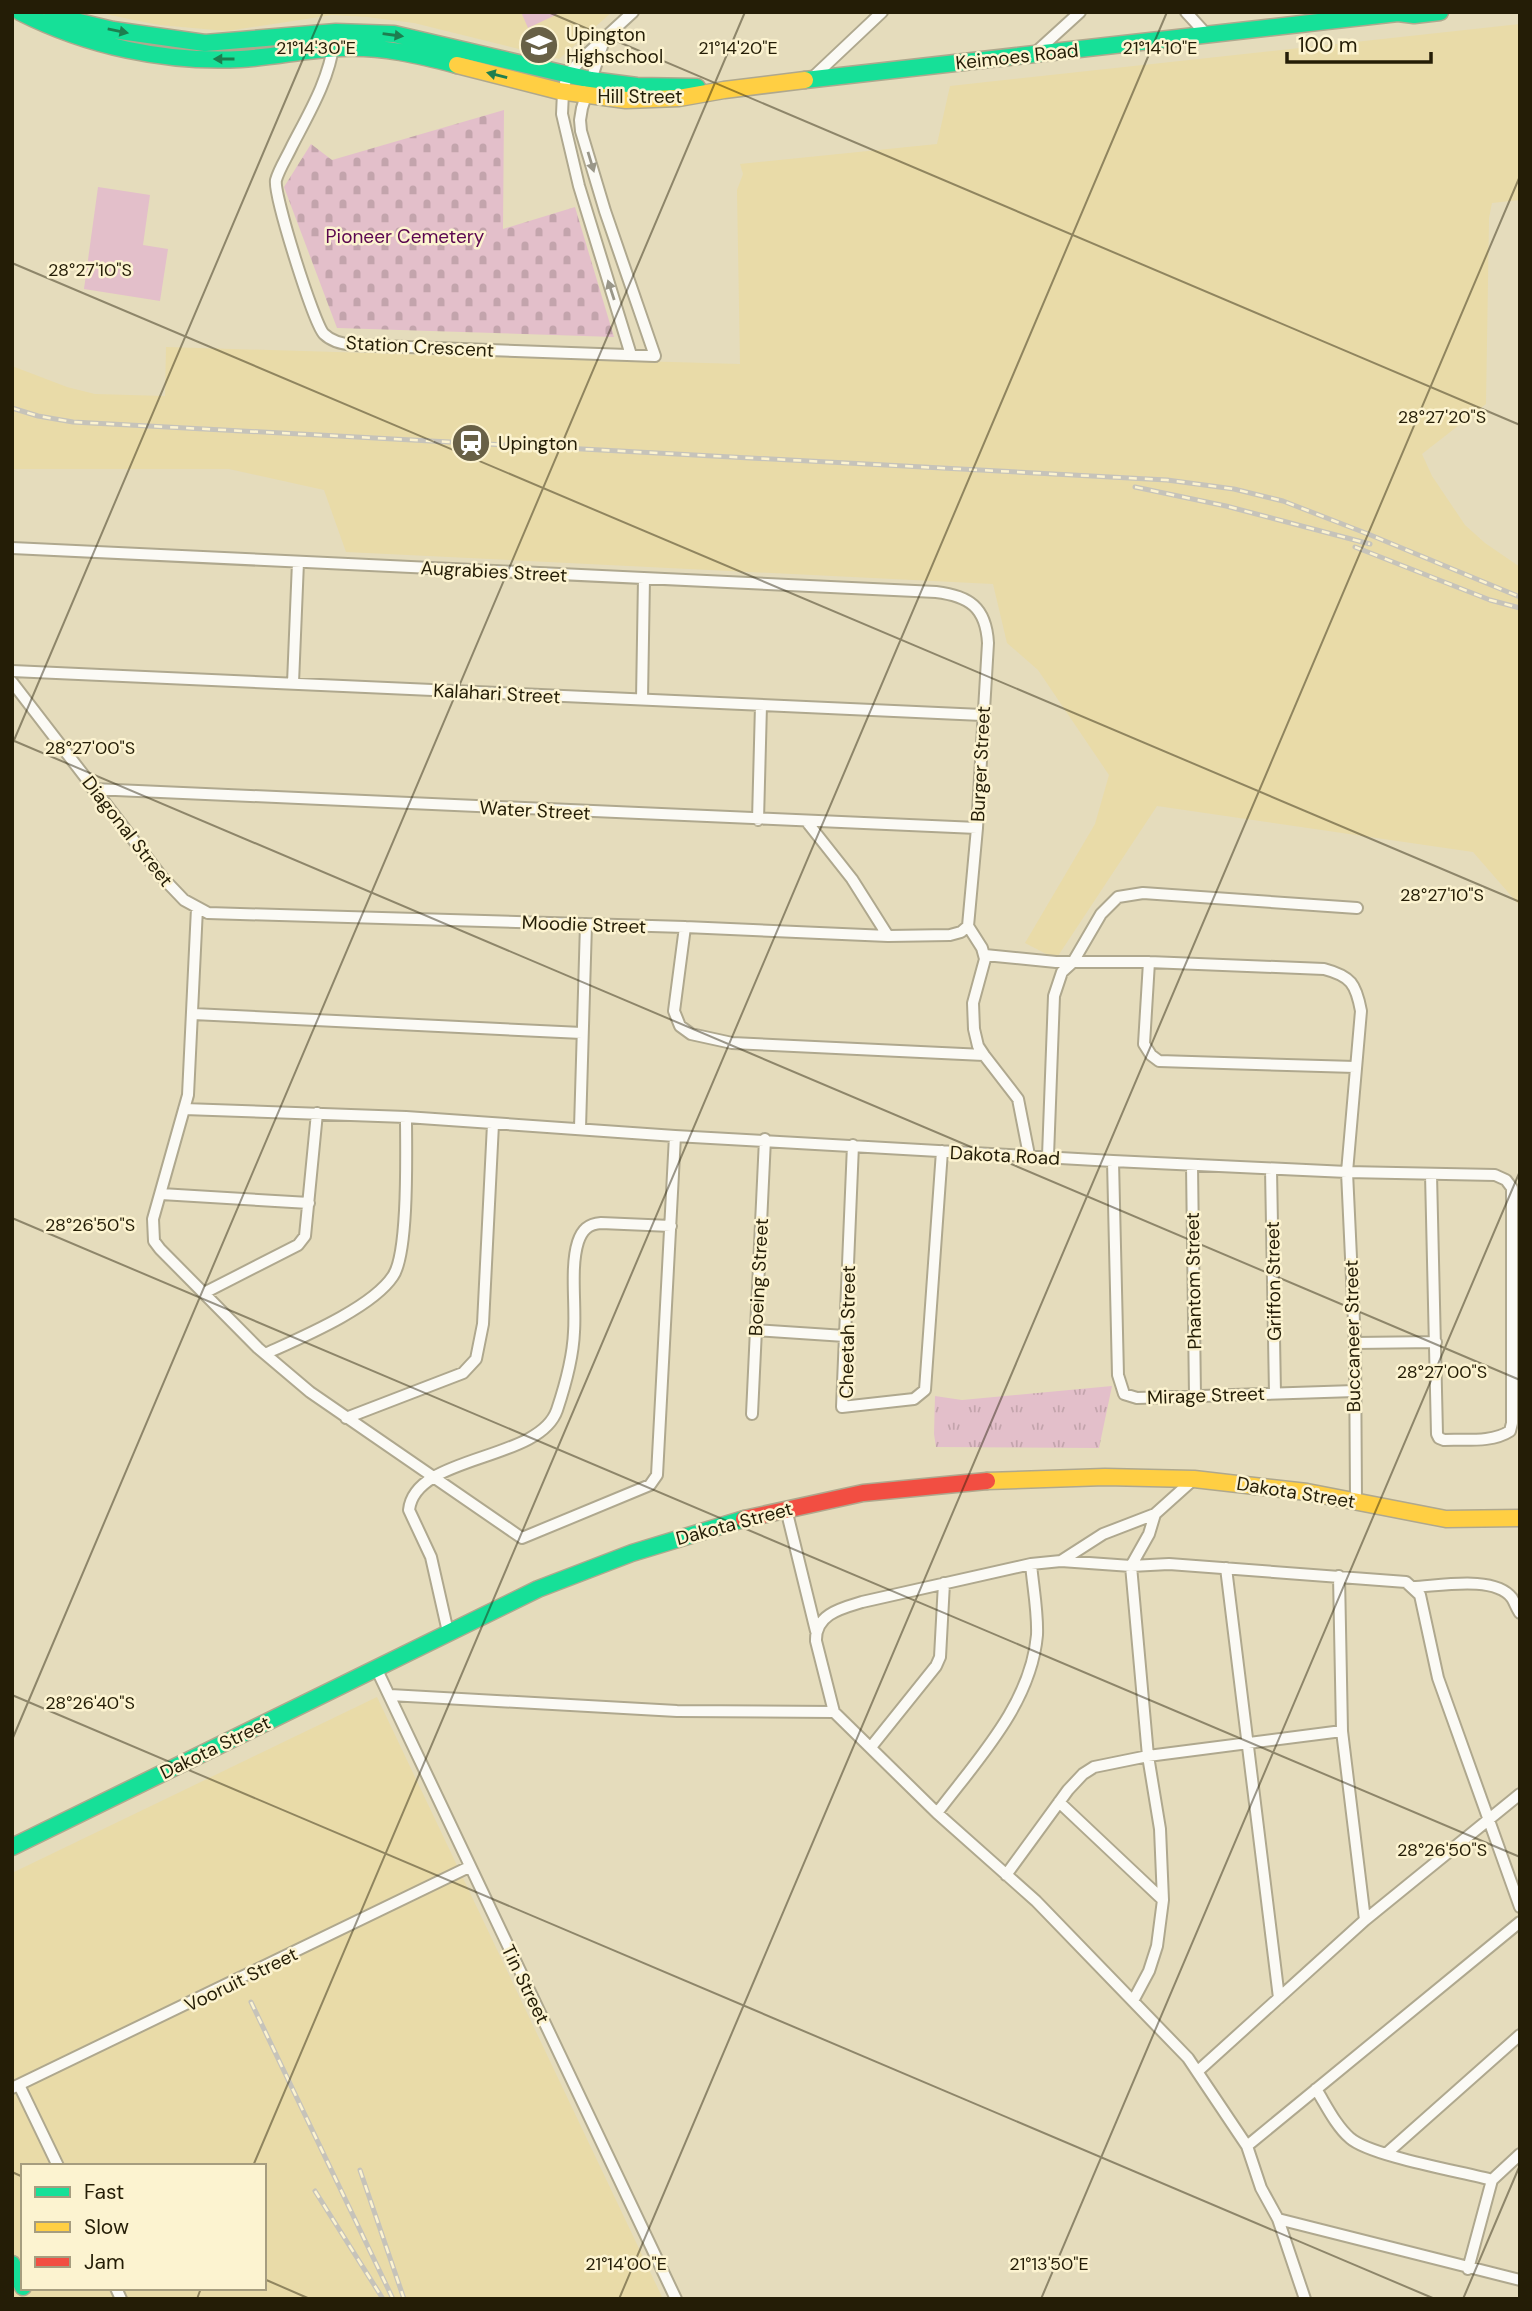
<svg xmlns="http://www.w3.org/2000/svg" width="1532" height="2311" font-family="'DM Sans',sans-serif">
<style>
.built{fill:#e9dba8;fill-rule:evenodd}
.cemetery{fill:url(#cemetery-stones)}
.park{fill:url(#park-tufts)}
.pitch{fill:#e3bfca}
.lines{fill:none;stroke-linecap:round;stroke-linejoin:round}
.street-casing{stroke:#afa88e;stroke-width:14}
.fast-casing{stroke:#afa88e;stroke-width:19}
.slow-casing{stroke:#afa88e;stroke-width:19}
.jam-casing{stroke:#afa88e;stroke-width:19}
.street{stroke:#fbfaf5;stroke-width:10}
.fast{stroke:#16e098;stroke-width:16}
.slow{stroke:#ffcf43;stroke-width:16}
.jam{stroke:#f24e42;stroke-width:16}
.rail-casing{stroke:#c6c3ba;stroke-width:5}
.rail{stroke:#fcf3d0;stroke-width:2.5;stroke-dasharray:8;stroke-linecap:butt}
.oneway{fill:#1d7e4f}
.oneway2{fill:#9a9789}
.ticks{fill:none;stroke:#241d06;stroke-width:2;stroke-opacity:0.45}
.labels{text-anchor:middle;stroke-width:5;stroke-linejoin:round;paint-order:stroke}
.poi-label{font-size:19px;fill:#241d06;stroke:#fcf3d0;text-anchor:start}
.street-label{font-size:19px;fill:#241d06;stroke:#fcf3d0}
.park-label{font-size:19px;fill:#5b0650;stroke:#fcf3d0}
.ticks-label{font-size:18px;text-anchor:middle;fill:#241d06;stroke:#fcf3d0;stroke-width:5;stroke-linejoin:round;paint-order:stroke}
</style>
<defs>
<pattern id="cemetery-stones" width="16" height="16" patternUnits="userSpaceOnUse" patternTransform="scale(1.75)"><rect width="16" height="16" fill="#e3bfca"/><path d="M2 7V4a2 2 0 0 1 4 0v3zM10 15v-3a2 2 0 0 1 4 0v3z" fill="#c3a4ac"/></pattern>
<pattern id="park-tufts" width="24" height="20" patternUnits="userSpaceOnUse" patternTransform="scale(1.75)"><rect width="24" height="20" fill="#e3bfca"/><path d="M3 7l-1-3M5 7V3M7 7l1-3M15 17l-1-3M17 17v-4M19 17l1-3" fill="none" stroke="#c3a4ac"/></pattern>
</defs>
<rect width="100%" height="100%" fill="#e5dcbc"/>
<path class="built" d="M95 12H612L559 59 414 23 367 17 332 15 227 31 159 25Z
M1520 24V200L1492 203 1489 218 1486 404 1422 454 1432 476 1465 525 1485 543 1520 567V906L1473 852 1157 806 1056 959 1025 943 1095 824 1109 775 1038 670 1007 643 993 584 346 552 324 490 229 469H12V366L67 387 95 394 165 396 166 347 740 364 737 190 743 174 740 164 937 144 950 86Z
M377 1697 663 2299H12V1873ZM23 2166H264V2288H23Z"/>
<path class="cemetery" d="M504 110 503 229 575 207 614 337 337 328 284 187 311 144 332 160Z"/>
<path class="park" d="M1112 1386 1099 1448 936 1447 934 1434 935 1396 962 1400Z"/>
<path class="pitch" d="M521 12H562L528 28Z
M98 187 150 195 143 245 168 249 160 301 84 289Z"/>
<g class="lines">
<g class="street-casing">
<path id="street" d="M1186 12 1208 36
M334 42C329 80 309 113 292 146 287 157 279 169 276 180 273 194 314 324 324 334 332 342 343 344 353 345L655 356 605 211 581 131 580 120 582 108 605 37
M1035 53 1080 12
M811 79 882 12
M631 355 579 186 562 114 563 92 567 75 586 55 633 12
M12 548 936 592C969 596 986 607 988 643L977 828 968 926
M12 671 982 715
M12 682 162 877 184 900 208 913 685 927 888 936 950 935 961 932 968 926
M293 683 298 562
M642 699 644 578
M93 789 977 828
M758 820 761 705
M807 822 852 879 888 936
M197 908 188 1095 153 1219 154 1241 160 1249 258 1348 310 1392 522 1538 650 1485 657 1475 675 1136
M968 926 982 948 985 959 973 1003 974 1029 978 1046 984 1055 1018 1099 1029 1155
M685 927 674 1011 680 1026 691 1034 732 1043 984 1055
M985 955 1056 962H1149L1324 969C1351 976 1356 984 1361 1011L1347 1172 1355 1343 1356 1501
M1149 962 1144 1044 1151 1055 1159 1061 1355 1067
M193 1014 582 1033
M184 1109 406 1117 675 1136 1113 1161 1347 1172 1495 1175 1506 1180 1512 1188V1423L1510 1431C1492 1443 1464 1439 1444 1440L1439 1438 1437 1434 1431 1174
M580 1128 586 924
M853 1145 842 1407 914 1399 925 1390 942 1151
M1048 1156 1054 996 1062 972 1073 962 1101 914 1118 897 1143 893 1357 908
M1113 1161 1118 1375 1124 1394 1137 1398 1355 1391
M1192 1165 1195 1396
M1271 1169 1275 1393
M161 1194 309 1203
M204 1293 298 1245 305 1236 317 1113
M756 1330 845 1336
M1355 1343 1436 1342
M265 1354C300 1338 372 1308 393 1276 409 1253 406 1148 406 1117
M752 1414 765 1139
M346 1418 463 1373 476 1359 483 1324 493 1124
M786 1509 816 1631
M1061 1561 1103 1534 1155 1514 1194 1479
M1226 1568 1279 1998
M1339 1576 1342 1731 1365 1920
M1413 1587C1439 1586 1495 1575 1512 1598 1515 1603 1517 1609 1520 1613
M448 1632 431 1557 409 1510C415 1454 539 1462 557 1410 565 1386 573 1358 574 1332 576 1305 570 1267 578 1242 582 1230 588 1224 601 1223L671 1226
M377 1670 676 2299
M390 1695 677 1711 834 1712
M871 1747 936 1666 940 1657 944 1583
M1059 1802 1163 1900
M937 1813C977 1760 1031 1704 1037 1635 1038 1612 1033 1587 1031 1564
M1006 1875 1068 1790 1083 1774 1094 1767 1148 1756 1342 1731
M1133 2001 1149 1971 1157 1946 1163 1900 1160 1829 1148 1756 1131 1566 1149 1534 1155 1514
M1198 2071 1365 1920 1520 1794
M19 2085 58 2166
M12 2088 469 1867
M1316 2089C1326 2105 1336 2126 1350 2138 1370 2156 1463 2172 1492 2180
M1247 2146 1520 1922
M1387 2153 1520 2035
M1278 2219 1520 2280
M1468 2269 1492 2180 1520 2154
M116 2288 121 2299
M1305 2299 1278 2219 1261 2188 1247 2146 1188 2058 1036 1901 937 1813 834 1712 816 1641C815 1614 842 1608 862 1602L1031 1564 1061 1561 1131 1566 1169 1564 1406 1582 1420 1595 1438 1678 1520 1907"/>
</g>
<g class="fast-casing">
<path id="fast" d="M20 12C87 46 166 63 241 59 275 57 308 49 342 48 381 46 419 55 457 65
M52 12 71 20 113 30 205 43 336 32 394 34 591 80 637 86 697 87
M805 80 1398 13 1414 15 1440 12
M12 1847 538 1589 632 1553 744 1519
M12 2264 23 2287"/>
</g>
<g class="slow-casing">
<path id="slow" d="M457 65 559 91 626 100 679 98 724 90 805 80
M987 1481 1105 1477 1194 1479 1307 1492 1446 1519 1520 1518"/>
</g>
<g class="jam-casing">
<path id="jam" d="M744 1519 863 1493 987 1481"/>
</g>
<use href="#street" class="street"/>
<use href="#fast" class="fast"/>
<use href="#slow" class="slow"/>
<use href="#jam" class="jam"/>
<g class="rail-casing">
<path id="rail" d="M12 408 38 416 73 422 1167 480 1234 489 1283 501 1368 534 1520 597
M1135 487 1226 506 1370 544
M1355 547 1490 600 1520 608
M251 2002 393 2299
M360 2170 404 2299
M315 2191 383 2299"/>
</g>
<use href="#rail" class="rail"/>
</g>
<defs><path id="oneway-solid" d="M-6-.8H1V-3.2L6.5 0L1 3.2V.8H-6Z" transform="scale(1.75)"/></defs>
<g class="oneway">
<use href="#oneway-solid" transform="translate(118 31) rotate(11)"/>
<use href="#oneway-solid" transform="translate(393 35) rotate(8)"/>
<use href="#oneway-solid" transform="translate(224 59) rotate(180)"/>
<use href="#oneway-solid" transform="translate(497 75) rotate(-166)"/>
</g>
<g class="oneway2">
<use href="#oneway-solid" transform="translate(591 162) rotate(73)"/>
<use href="#oneway-solid" transform="translate(611 290) rotate(-108)"/>
</g>
<path class="ticks" d="M548 12 1520 425M12 263 1520 902M12 740 1520 1380M12 745 323 12M12 1218 1520 1857M12 1695 1435 2299M12 1740 745 12M253 2166 1167 12M12 2172 23 2177M264 2279 310 2299M197 2299 201 2288M619 2299 1520 176M1041 2299 1520 1171M1463 2299 1520 2165"/>
<defs>
<g id="university-disc" transform="scale(2.0125)"><circle r="9.5" fill="#686046" stroke="#fcf3d0"/><path d="M0-5L7-2L0 1L-7-2ZM-4 1L0 2.5L4 1V4Q0 6-4 4Z" fill="#fff"/></g>
<g id="station-disc" transform="scale(2.0125)"><circle r="9.5" fill="#686046" stroke="#fcf3d0"/><path d="M-3-6H3Q5-6 5-4V2Q5 4 3 4L4.5 6H3L1.5 4h-3L-3 6H-4.5L-3 4Q-5 4-5 2V-4Q-5-6-3-6ZM-3.5-4v3h7v-3ZM-3.5 1v1.5H-2V1ZM2 1v1.5H3.5V1Z" fill="#fff"/></g>
</defs>
<g fill-rule="evenodd">
<use href="#university-disc" x="539" y="45"/>
<use href="#station-disc" x="471" y="443"/>
</g>
<g class="labels">
<g class="poi-label">
<text x="566" y="41">Upington<tspan x="566" dy="22">Highschool</tspan></text>
<text x="498" y="450">Upington</text>
</g>
<g class="street-label">
<text transform="translate(1017 56) rotate(-6)" y="7">Keimoes Road</text>
<text x="640" y="103">Hill Street</text>
<text transform="translate(420 346) rotate(3)" y="7">Station Crescent</text>
<text transform="translate(494 571) rotate(3)" y="7">Augrabies Street</text>
<text transform="translate(497 693) rotate(3)" y="7">Kalahari Street</text>
<text transform="translate(980 764) rotate(-87)" y="7">Burger Street</text>
<text transform="translate(535 810) rotate(3)" y="7">Water Street</text>
<text transform="translate(128 831) rotate(52)" y="7">Diagonal Street</text>
<text transform="translate(584 924) rotate(2)" y="7">Moodie Street</text>
<text transform="translate(1005 1155) rotate(3)" y="7">Dakota Road</text>
<text transform="translate(758 1277) rotate(-87)" y="7">Boeing Street</text>
<text transform="translate(1193 1281) rotate(-91)" y="7">Phantom Street</text>
<text transform="translate(1273 1281) rotate(-91)" y="7">Griffon Street</text>
<text transform="translate(847 1332) rotate(-89)" y="7">Cheetah Street</text>
<text transform="translate(1352 1336) rotate(-91)" y="7">Buccaneer Street</text>
<text transform="translate(1206 1395) rotate(-2)" y="7">Mirage Street</text>
<text transform="translate(1296 1492) rotate(9)" y="7">Dakota Street</text>
<text transform="translate(734 1523) rotate(-15)" y="7">Dakota Street</text>
<text transform="translate(215 1747) rotate(-26)" y="7">Dakota Street</text>
<text transform="translate(241 1979) rotate(-26)" y="7">Vooruit Street</text>
<text transform="translate(526 1984) rotate(64)" y="7">Tin Street</text>
</g>
<g class="park-label">
<text x="405" y="243">Pioneer Cemetery</text>
</g>
</g>
<g class="ticks-label">
<text x="738" y="54">21°14'20"E</text>
<text x="1160" y="54">21°14'10"E</text>
<text x="316" y="54">21°14'30"E</text>
<text x="90" y="276">28°27'10"S</text>
<text x="1442" y="423">28°27'20"S</text>
<text x="90" y="754">28°27'00"S</text>
<text x="1442" y="901">28°27'10"S</text>
<text x="90" y="1231">28°26'50"S</text>
<text x="1442" y="1378">28°27'00"S</text>
<text x="90" y="1709">28°26'40"S</text>
<text x="1442" y="1856">28°26'50"S</text>
<text x="626" y="2270">21°14'00"E</text>
<text x="1049" y="2270">21°13'50"E</text>
</g>
<rect width="1532" height="2311" fill="none" stroke="#241d06" stroke-width="28"/>
<rect x="21" y="2164" width="245" height="126" fill="#fcf3d0" stroke="#a69d7f" stroke-width="2"/>
<rect x="35" y="2187" width="35" height="10" fill="#16e098" stroke="#a69d7f" stroke-width="2"/>
<text x="84" y="2199" font-size="21" fill="#241d06">Fast</text>
<rect x="35" y="2222" width="35" height="10" fill="#ffcf43" stroke="#a69d7f" stroke-width="2"/>
<text x="84" y="2234" font-size="21" fill="#241d06">Slow</text>
<rect x="35" y="2257" width="35" height="10" fill="#f24e42" stroke="#a69d7f" stroke-width="2"/>
<text x="84" y="2269" font-size="21" fill="#241d06">Jam</text>
<path d="M1287 52v10h144v-10" fill="none" stroke="#241d06" stroke-width="3.5"/>
<text x="1298" y="52" font-size="21" fill="#241d06" stroke="#fcf3d0" stroke-width="5" paint-order="stroke">100 m</text>
</svg>
